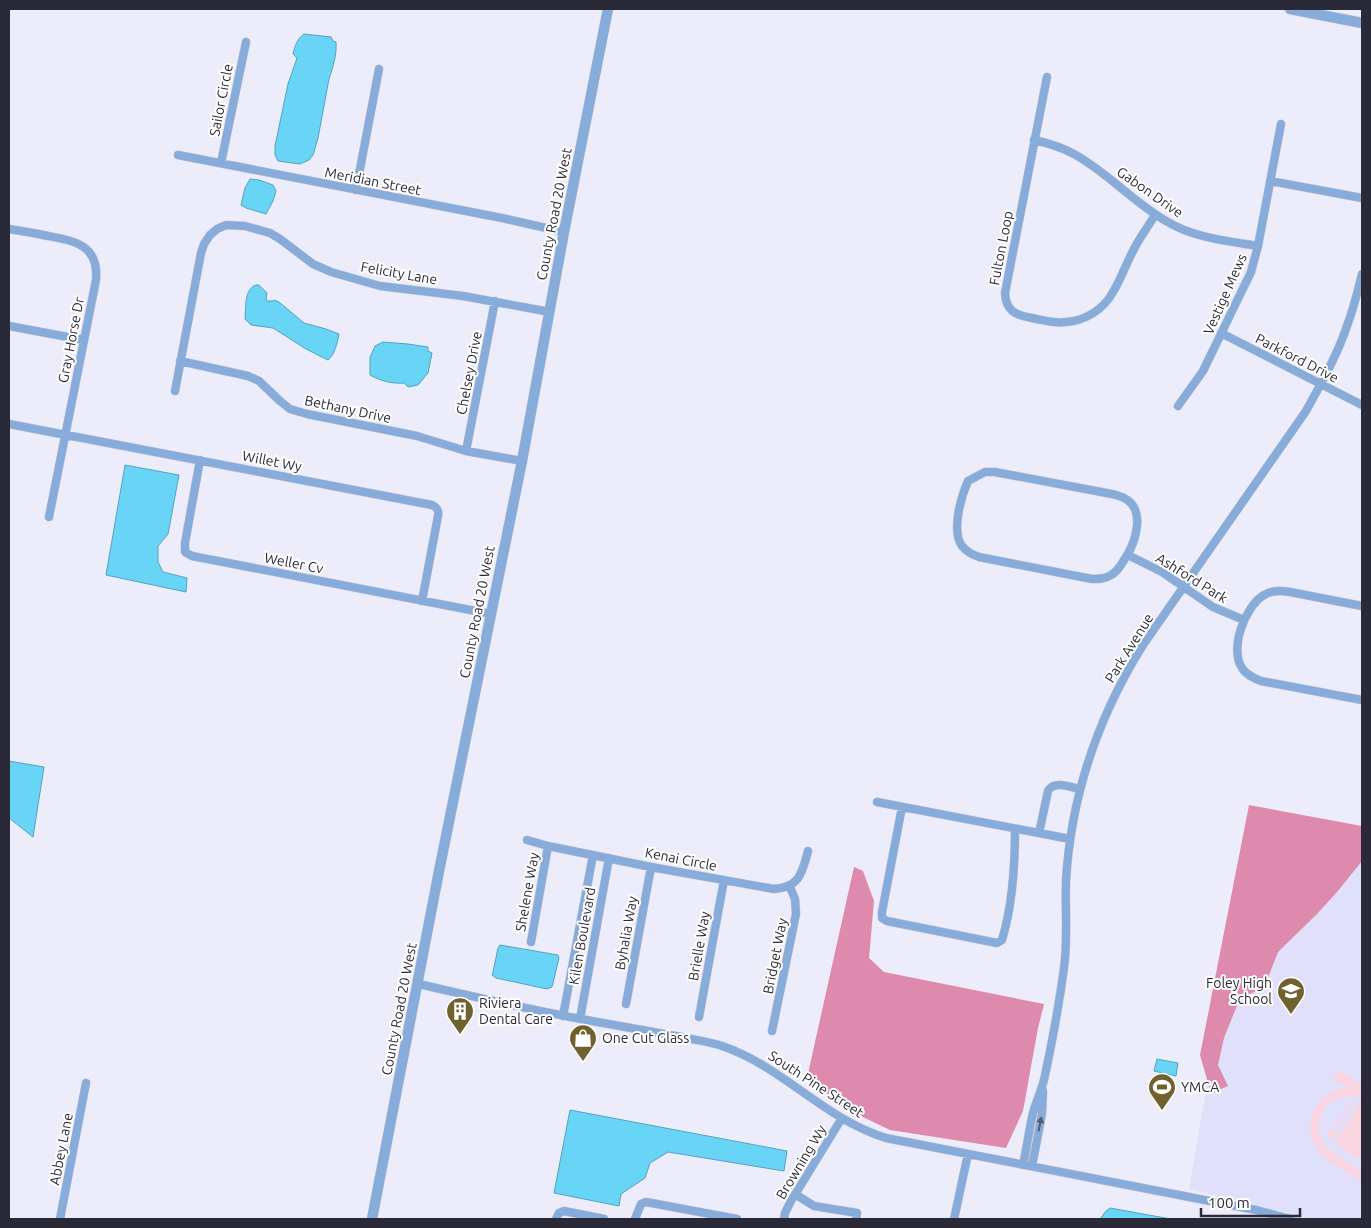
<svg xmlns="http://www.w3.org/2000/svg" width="1371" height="1228" font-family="Ubuntu,sans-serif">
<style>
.built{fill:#e1e0fa}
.green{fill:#f9d5e2}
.forest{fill:#de8aac}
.water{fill:#69d5f6;stroke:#56a1bd}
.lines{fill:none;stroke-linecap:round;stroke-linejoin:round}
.minor-casing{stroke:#c9c9d8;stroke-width:9}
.tertiary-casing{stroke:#c9c9d8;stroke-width:11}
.minor{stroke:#88acd9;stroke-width:8}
.tertiary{stroke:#88acd9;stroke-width:10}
.oneway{fill:#505d78}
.labels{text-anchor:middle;stroke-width:4;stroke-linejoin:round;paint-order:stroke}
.street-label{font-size:14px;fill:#2a2937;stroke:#fff}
.poi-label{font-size:14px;fill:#2a2937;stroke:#fff;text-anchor:start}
</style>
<rect width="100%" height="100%" fill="#ececfb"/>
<path class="built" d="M1253 820 1362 841V1219H1303L1189 1189Z"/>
<path class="green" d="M1339 1070 1362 1084V1098C1329 1087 1305 1123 1328 1149L1362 1172V1182C1349 1173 1331 1165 1320 1153 1298 1128 1315 1093 1346 1087L1333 1079Z
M1353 1099 1355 1100 1335 1132 1337 1134 1333 1140 1326 1136 1331 1129 1333 1131Z
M1360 1102 1362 1104V1161L1334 1143Z"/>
<path class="forest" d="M1249 805 1362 826V861L1337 892 1317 914 1278 952 1264 988 1240 998 1224 1038 1218 1065 1228 1086 1211 1093 1200 1055Z
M854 867 863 871 874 901 869 958 884 972 1044 1004 1038 1028 1023 1111 1006 1148 890 1130 844 1108 807 1078Z"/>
<path class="water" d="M304 34 331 37 333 41 336 42C337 54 333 67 329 79L318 138 313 155 309 160 300 164 278 161 275 155V146L288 84 297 58 293 54C295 46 297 39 304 34Z
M250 179 259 180 273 185 276 191 273 201 266 214 246 208 241 205 245 188Z
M256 285H259L267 293 266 299 267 301H272L274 300 279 302 304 323 326 329 339 334C337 344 335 354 328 360L306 349 273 328 251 325 245 319C246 308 244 289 256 285Z
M383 342 408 344 428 347V351L432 353 428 373 418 385 408 387 404 383C393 384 380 381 370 375V357L375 346Z
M125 465 179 475 168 534 158 546V562L163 572 187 578 186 592 106 575Z
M9 761 44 767 33 837 9 818Z
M500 945 558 955 559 958 552 987 547 989 496 978 492 975 493 972 498 948Z
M1157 1059 1178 1063 1176 1076 1154 1071Z
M570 1110 787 1151 784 1171 668 1152 650 1163 645 1178 621 1194 619 1206 554 1193Z
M1110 1208 1171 1219H1100L1106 1211Z"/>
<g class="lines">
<g class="minor-casing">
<path id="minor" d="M1047 77 1005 293C1006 311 1015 315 1032 318 1043 320 1055 324 1066 322 1085 321 1104 309 1113 292 1121 279 1126 264 1133 251 1139 238 1148 227 1155 215
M1034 140C1048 143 1061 147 1074 154 1107 172 1133 202 1166 221 1194 238 1227 241 1258 246
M178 155 502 218 564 232
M221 163 246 42
M1270 181 1362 198
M356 190 379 69
M9 229C22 231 35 233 48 236 75 241 99 245 96 280L49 517
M9 326 84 340
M1221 333 1362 405
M180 361 248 376 259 381 280 401 290 409 307 414 417 436 466 451 522 461
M175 391 201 253 204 244 210 235 217 229 226 225 245 226 270 233 280 239 313 264 331 272 380 286 463 296 550 312
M1178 406 1203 371 1251 272 1258 246 1281 124
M9 424 432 505C438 508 439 511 438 516L422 601
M466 451 495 301
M200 460 185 543V552L192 556 491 614
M985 472H995L1112 494C1116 495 1120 496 1124 498 1146 509 1136 541 1126 557 1122 563 1118 572 1111 575 1105 579 1099 579 1092 579L979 557C973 555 966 551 962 546 951 531 961 497 968 481Z
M1128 555 1162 572 1213 607 1244 620
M1362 606 1290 592C1280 590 1272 590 1264 595 1245 606 1229 649 1242 668 1246 675 1254 678 1261 681L1362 700
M877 802 1070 839
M902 807 882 912V918L887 921 997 943 1002 940C1013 904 1015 866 1015 829
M1039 833 1048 791C1054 780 1070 787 1080 789
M527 840 548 846 651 867 774 889C800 887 802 873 808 851
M531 942 548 846
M418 984C472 996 526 1009 581 1019 614 1025 648 1031 681 1037 696 1040 712 1042 725 1047 784 1068 826 1120 886 1138L1256 1210 1290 1219
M626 1004 651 867
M563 1016 593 855
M699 1017 724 880
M580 1019 609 858
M772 1031 796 914 795 899 790 887
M1023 1165C1027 1147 1029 1129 1033 1113 1036 1102 1041 1091 1044 1080 1052 1043 1059 1005 1064 968 1068 939 1065 910 1066 881 1071 795 1098 717 1143 645L1306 411C1322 382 1338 354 1348 323 1354 307 1358 290 1362 274
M1032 1166 1042 1114 1043 1091
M795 1194 814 1206 857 1213 856 1219
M60 1219 86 1083
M556 1219 559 1213 564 1211 604 1219
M635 1219 641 1204 646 1202 737 1219
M784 1219 785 1213 791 1201 842 1118
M954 1219 968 1154"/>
</g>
<g class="tertiary-casing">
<path id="tertiary" d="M1290 9 1362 23
M372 1219 439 871 522 461 564 232 608 9"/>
</g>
<use href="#minor" class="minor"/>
<use href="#tertiary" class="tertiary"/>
</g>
<defs><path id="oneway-solid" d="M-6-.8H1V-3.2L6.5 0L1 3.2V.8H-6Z" transform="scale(1.25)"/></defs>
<use class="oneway" href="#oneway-solid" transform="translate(1040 1124) rotate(-79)"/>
<defs>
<g id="school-pin" transform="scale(1.4375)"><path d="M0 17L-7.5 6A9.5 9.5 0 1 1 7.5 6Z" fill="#70622f" stroke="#fff"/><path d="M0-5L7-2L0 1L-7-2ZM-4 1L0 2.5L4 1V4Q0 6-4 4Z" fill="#fff"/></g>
<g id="building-pin" transform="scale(1.4375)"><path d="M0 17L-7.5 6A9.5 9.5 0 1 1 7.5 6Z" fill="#70622f" stroke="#fff"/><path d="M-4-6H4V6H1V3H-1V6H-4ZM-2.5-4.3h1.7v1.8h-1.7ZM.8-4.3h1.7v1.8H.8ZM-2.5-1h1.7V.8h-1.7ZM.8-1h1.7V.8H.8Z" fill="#fff"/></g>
<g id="shop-pin" transform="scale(1.4375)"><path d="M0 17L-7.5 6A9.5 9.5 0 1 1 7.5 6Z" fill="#70622f" stroke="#fff"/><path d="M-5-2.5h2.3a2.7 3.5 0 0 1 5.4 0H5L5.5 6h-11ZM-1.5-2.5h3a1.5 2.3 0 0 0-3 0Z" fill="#fff"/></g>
<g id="stadium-pin" transform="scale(1.4375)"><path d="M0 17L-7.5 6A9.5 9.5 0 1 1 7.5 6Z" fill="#70622f" stroke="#fff"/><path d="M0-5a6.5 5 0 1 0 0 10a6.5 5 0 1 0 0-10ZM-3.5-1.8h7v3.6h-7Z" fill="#fff"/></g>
</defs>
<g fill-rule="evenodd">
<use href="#school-pin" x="1291" y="991"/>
<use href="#building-pin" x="460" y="1011"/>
<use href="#shop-pin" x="583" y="1038"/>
<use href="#stadium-pin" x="1162" y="1087"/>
</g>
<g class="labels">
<g class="street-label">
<text transform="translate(221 100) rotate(-79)" y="5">Sailor Circle</text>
<text transform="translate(373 181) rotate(11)" y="5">Meridian Street</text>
<text transform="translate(1150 192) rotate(35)" y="5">Gabon Drive</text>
<text transform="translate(554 214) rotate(-79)" y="5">County Road 20 West</text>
<text transform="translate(1001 248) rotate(-79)" y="5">Fulton Loop</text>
<text transform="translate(399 273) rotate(10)" y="5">Felicity Lane</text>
<text transform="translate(1225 294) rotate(-66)" y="5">Vestige Mews</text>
<text transform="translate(71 340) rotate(-79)" y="5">Gray Horse Dr</text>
<text transform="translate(1297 358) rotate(27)" y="5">Parkford Drive</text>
<text transform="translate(469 373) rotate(-79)" y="5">Chelsey Drive</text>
<text transform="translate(348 409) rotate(12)" y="5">Bethany Drive</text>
<text transform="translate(272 461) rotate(11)" y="5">Willet Wy</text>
<text transform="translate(294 563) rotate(11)" y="5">Weller Cv</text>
<text transform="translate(1192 578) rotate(32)" y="5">Ashford Park</text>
<text transform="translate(477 612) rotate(-79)" y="5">County Road 20 West</text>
<text transform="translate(1129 648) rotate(-58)" y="5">Park Avenue</text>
<text transform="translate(681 859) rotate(11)" y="5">Kenai Circle</text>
<text transform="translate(527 892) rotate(-80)" y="5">Shelene Way</text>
<text transform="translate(626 933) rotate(-80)" y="5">Byhalia Way</text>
<text transform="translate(582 936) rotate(-80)" y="5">Kilen Boulevard</text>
<text transform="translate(699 946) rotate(-80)" y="5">Brielle Way</text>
<text transform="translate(775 956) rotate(-79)" y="5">Bridget Way</text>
<text transform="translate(399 1009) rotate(-79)" y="5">County Road 20 West</text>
<text transform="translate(816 1084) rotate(33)" y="5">South Pine Street</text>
<text transform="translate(61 1149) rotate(-79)" y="5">Abbey Lane</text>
<text transform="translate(801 1162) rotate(-59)" y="5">Browning Wy</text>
</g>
<g class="poi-label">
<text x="1272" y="988" text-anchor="end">Foley High<tspan x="1272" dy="16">School</tspan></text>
<text x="479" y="1008">Riviera<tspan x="479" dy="16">Dental Care</tspan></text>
<text x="602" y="1043">One Cut Glass</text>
<text x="1181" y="1092">YMCA</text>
</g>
</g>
<rect width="1371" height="1228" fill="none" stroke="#2a2937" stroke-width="20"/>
<path d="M1201 1208v8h99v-8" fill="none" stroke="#2a2937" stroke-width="2.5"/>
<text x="1208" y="1208" font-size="15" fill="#2a2937" stroke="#ffffff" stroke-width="4" paint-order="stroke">100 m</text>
</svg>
